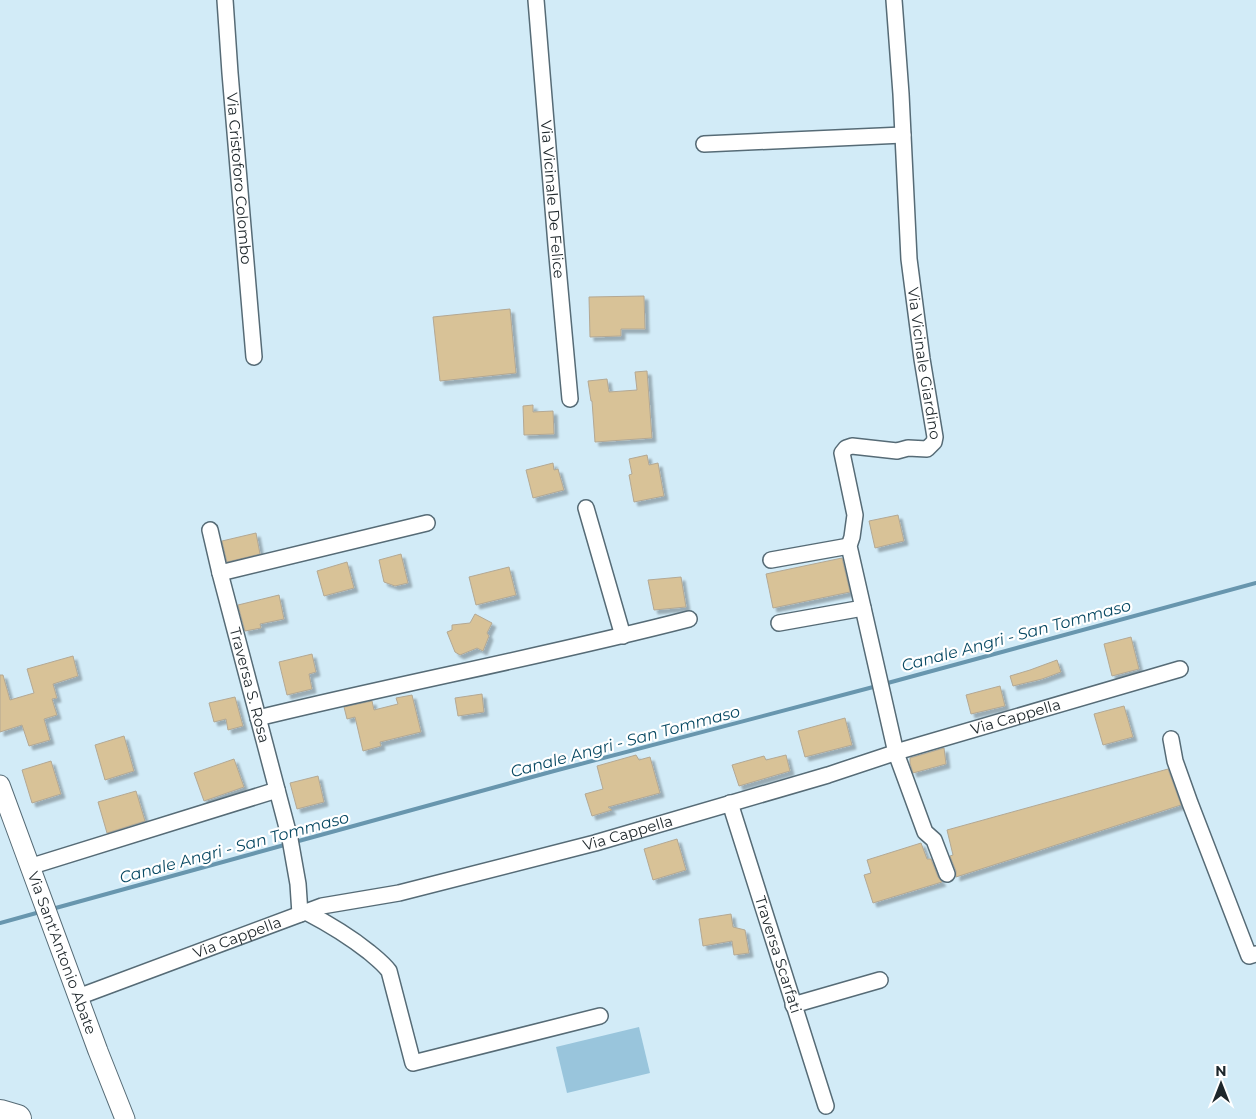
<svg xmlns="http://www.w3.org/2000/svg" width="1256" height="1119" font-family="Montserrat,sans-serif">
<style>
.garden{fill:#99c5dc}
.lines{fill:none;stroke-linecap:round;stroke-linejoin:round}
.stream{stroke:#6896ae;stroke-width:4}
.building{fill:#d8c297;stroke:#b3a894;filter:url(#shadow)}
.minor-casing{stroke:#566b76;stroke-width:18}
.tertiary-casing{stroke:#566b76;stroke-width:21}
.motorway-casing{stroke:#566b76;stroke-width:30}
.minor{stroke:#fff;stroke-width:15}
.tertiary{stroke:#fff;stroke-width:19}
.motorway{stroke:#fff;stroke-width:28}
.labels{text-anchor:middle;stroke-width:4.5;stroke-linejoin:round;paint-order:stroke}
.street-label{font-size:15px;fill:#1e272b;stroke:#fff}
.water-label{font-size:16px;font-style:italic;fill:#084963;stroke:#fff}
</style>
<defs>
<filter id="shadow"><feDropShadow dx="4" dy="4" stdDeviation="1" flood-color="#0004"/></filter>
</defs>
<rect width="100%" height="100%" fill="#d2ebf7"/>
<path class="garden" d="M639 1027 650 1073 567 1093 556 1047Z"/>
<g class="lines">
<path class="stream" d="M884 684 1256 583
M295 842 554 771 877 686
M52 909 288 844
M0 923 40 912"/>
</g>
<path class="building" d="M644 296 645 329H621V336L590 337 589 297Z
M510 309 516 373 440 381 433 317Z
M647 371 652 438 595 442 592 401H591L588 381 607 379 609 392 637 390 635 372Z
M533 405V412L553 411 554 434 524 435 523 406Z
M647 455 649 465 658 463 664 496 634 502 629 475 632 474 629 459Z
M553 463 554 470 558 469 564 490 533 498 526 470Z
M898 515 904 541 875 548 869 521Z
M256 533 260 554 227 562 222 541Z
M401 554 408 583 395 586 384 582 379 560Z
M842 558 850 592 773 608 766 574Z
M347 562 354 588 324 596 317 571Z
M509 567 516 595 476 605 469 577Z
M681 577 686 607 654 610 648 580Z
M279 595 284 619 260 624 261 628 245 631 238 605Z
M475 614 492 623 487 633 489 636 483 651 477 648 460 655 455 652 447 632 452 630V625L470 623Z
M1131 637 1139 669 1112 676 1104 644Z
M312 654 316 672 309 674 312 689 287 695 279 662Z
M73 656 78 676 53 684 57 698 52 699 57 715 44 719 50 740 29 746 22 725 0 732V675H3L10 700 34 693 27 669Z
M1057 660 1061 672 1042 679 1013 686 1010 676 1030 670Z
M1000 686 1005 706 971 714 966 695Z
M482 694 484 712 458 716 455 698Z
M412 695 421 732 380 742 381 746 363 751 355 717 347 719 344 707 372 701 374 710 398 704 396 698Z
M235 697 243 726 228 730 226 719 214 722 209 703Z
M1124 706 1133 737 1103 745 1094 714Z
M845 718 852 745 805 757 798 731Z
M124 736 134 771 105 780 95 745Z
M944 748 946 764 913 773 910 763V758Z
M636 755 639 760 650 757 660 793 608 807 612 810 592 816 585 794 603 789 597 766Z
M786 755 790 771 739 786 732 765 764 756 766 760Z
M234 759 244 787 204 801 194 773Z
M51 761 61 794 32 803 22 770Z
M1168 769 1181 805 956 877V871L950 856 953 855 947 830Z
M318 776 324 802 297 809 290 783Z
M136 791 145 821 107 833 98 802Z
M677 839 686 870 653 880 644 849Z
M921 843 927 859H931L938 877 942 882 873 903 864 875 871 873 867 860Z
M731 914 733 927 745 930 749 953 734 955 732 941 703 946 699 919Z"/>
<g class="lines">
<g class="minor-casing">
<g id="minor">
<path id="s1" d="M225 0 230 73 254 357"/>
<path id="s2" d="M536 0 556 245 570 399"/>
<path id="s3" d="M894 0 901 94 909 259 922 359 935 437 934 442 927 449 908 448 897 451 852 446 846 448 842 453 855 515 852 537 849 546 896 753 925 832 934 840 947 874"/>
<path d="M704 144 903 135"/>
<path d="M586 508 623 636"/>
<path id="s4" d="M210 530 220 573 290 839 298 884 300 914"/>
<path d="M771 560 849 546"/>
<path d="M220 573 427 523"/>
<path d="M779 623 863 608"/>
<path d="M258 718C401 683 546 656 689 619"/>
<path d="M1171 739 1175 761 1190 803 1249 956 1256 954"/>
<path id="s5" d="M730 803 826 1106"/>
<path d="M29 867 277 790"/>
<path d="M306 912C329 924 349 936 369 952 376 958 383 963 389 971L413 1063 600 1016"/>
<path id="s6" d="M78 997 322 906 399 893 595 843 828 775 903 750 1180 669"/>
<path d="M793 1005 880 980"/>
</g>
</g>
<g class="tertiary-casing">
<g id="tertiary">
<path id="s7" d="M0 785 98 1051 125 1119"/>
</g>
</g>
<g class="motorway-casing">
<path id="motorway" d="M0 1114 17 1119"/>
</g>
<use href="#minor" class="minor"/>
<use href="#tertiary" class="tertiary"/>
<use href="#motorway" class="motorway"/>
</g>
<g class="labels">
<g class="street-label">
<text dy="5" stroke="none"><textPath href="#s1" startOffset="179">Via Cristoforo Colombo</textPath></text>
<text dy="5" stroke="none"><textPath href="#s2" startOffset="200">Via Vicinale De Felice</textPath></text>
<text dy="5" stroke="none"><textPath href="#s3" startOffset="365">Via Vicinale Giardino</textPath></text>
<text dy="5" stroke="none"><textPath href="#s4" startOffset="160">Traversa S. Rosa</textPath></text>
<text dy="5" stroke="none"><textPath href="#s6" startOffset="980">Via Cappella</textPath></text>
<text dy="5" stroke="none"><textPath href="#s6" startOffset="575">Via Cappella</textPath></text>
<text dy="5" stroke="none"><textPath href="#s6" startOffset="170">Via Cappella</textPath></text>
<text dy="5" stroke="none"><textPath href="#s7" startOffset="179">Via Sant'Antonio Abate</textPath></text>
<text dy="5" stroke="none"><textPath href="#s5" startOffset="159">Traversa Scarfati</textPath></text>
</g>
<g class="water-label">
<text transform="translate(1016 635) rotate(-15)" y="6">Canale Angri - San Tommaso</text>
<text transform="translate(625 741) rotate(-15)" y="6">Canale Angri - San Tommaso</text>
<text transform="translate(234 847) rotate(-15)" y="6">Canale Angri - San Tommaso</text>
</g>
</g>
<g transform="translate(1221 1084)" stroke="#ffffff" stroke-width="4" paint-order="stroke">
<path d="M0-4L9 19L0 12L-9 19Z" fill="#1e272b"/>
<text y="-8" font-size="14" font-weight="bold" text-anchor="middle" fill="#1e272b">N</text>
</g>
</svg>
